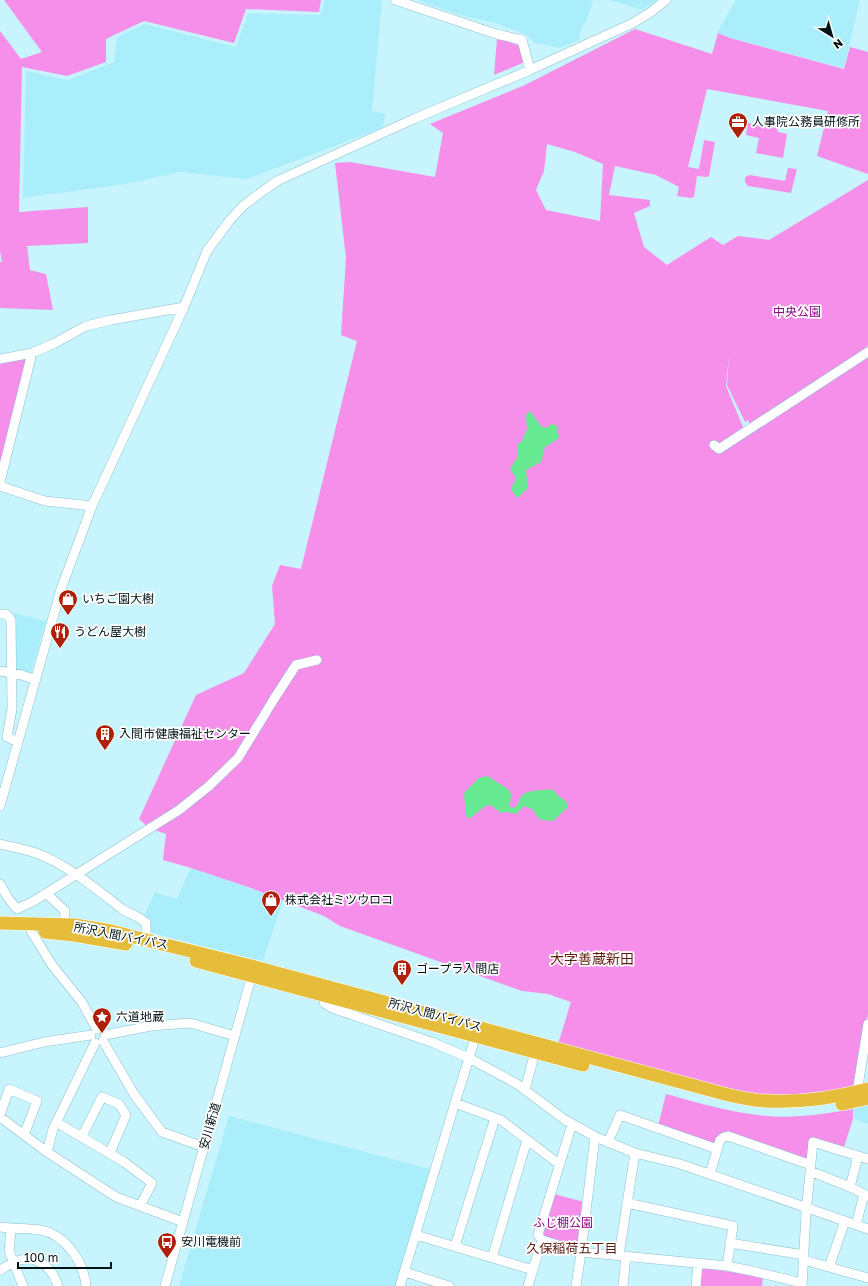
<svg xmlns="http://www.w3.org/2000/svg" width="868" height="1286" font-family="'Golos Text','Noto Sans JP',sans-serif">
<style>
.built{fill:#abeefb}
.green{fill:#f68fea;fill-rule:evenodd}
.water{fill:#68ea92}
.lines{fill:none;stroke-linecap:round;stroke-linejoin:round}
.minor-casing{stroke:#8ac1cd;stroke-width:10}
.highway-casing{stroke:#fff;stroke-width:14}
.minor{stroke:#fff;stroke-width:9}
.highway{stroke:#e5bd3a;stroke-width:13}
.labels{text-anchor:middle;stroke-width:3.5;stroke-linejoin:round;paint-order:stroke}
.poi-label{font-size:12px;fill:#001216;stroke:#fff;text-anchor:start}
.park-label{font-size:12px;fill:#8c0584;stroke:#fff}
.street-label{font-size:12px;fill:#001216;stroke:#fff}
.neighbourhood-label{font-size:13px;fill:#5f1c11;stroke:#fff}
.quarter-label{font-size:14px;fill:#5f1c11;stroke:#fff}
</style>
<rect width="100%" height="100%" fill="#c7f4fd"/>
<path class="built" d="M325 0H376L382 1 372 111 386 114 382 128 247 179 180 172 125 184 23 198 26 71 68 80 114 62 117 37 145 24 236 47 248 13 320 15Z
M417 0H593L587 19 580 32 579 40 559 48 533 42 528 36 520 32 495 23 464 16Z
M609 0H657L643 10Z
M736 0H860L844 68 731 38 717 33Z
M14 613 46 621 31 673 17 669Z
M191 868 283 900 263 961 148 932 150 919 144 916 155 892 177 899Z
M868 1105V1124L854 1119 853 1109Z
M229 1116 433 1170 398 1286H179Z"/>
<path class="green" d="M4 0H321L319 12 246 9 234 43 144 21 106 39V62L67 76 22 67 19 212 88 207V243L27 246 30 270 46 274 53 310 0 308V262H2L0 251V31L21 59 42 52Z
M635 29 712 54 718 33 730 38 844 69 850 47 868 52V174L817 156 828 111 707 89 688 167 699 169 704 140 715 142 709 176 707 177 697 176 694 197 691 198 677 196 679 187 656 175 615 166 609 195 650 200V206L634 213 644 247 667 265 711 237 723 245 738 236 769 240 868 180V346L865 348 868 349 827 373 750 425 748 420 745 422 727 385 729 354 726 386 746 434 868 356V1014L856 1086 836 1091 778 1096 748 1093 558 1044 571 1002 548 994 522 991 340 926 324 916 251 888 191 868 163 860 166 834 149 828 139 819 196 695 244 673 275 624 272 586 280 565 301 569 357 341 341 335 346 258 335 163 350 162 435 177 443 133 430 124 525 85ZM547 144 575 152 603 164 600 221 546 210 536 190 544 171Z
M497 38 518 45 525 62 494 75Z
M748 123 777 128 778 132 787 134 783 158 756 153 759 138 746 135Z
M788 168 797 169 791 193 748 186 745 182V177L750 175 785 181Z
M35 356 0 490V362Z
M666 1094C710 1106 755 1120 801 1116 818 1115 836 1112 853 1109V1119L843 1150 812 1140 809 1158 806 1161 727 1132C718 1133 717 1138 715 1146L658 1126Z
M554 1194 584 1202 579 1245 576 1247 541 1235Z
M703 1268 753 1275 763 1277 762 1286H698L700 1271Z"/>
<path class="water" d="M530 411 542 427 546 428 552 424 557 426V433L559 435 558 439 545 447 541 462 526 470 528 488 519 497H516L511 489 516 478 510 469 517 458V445L522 441 527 429 526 415Z
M487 776C491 778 494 780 498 783 509 789 514 791 509 805L510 807 514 808C519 805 518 802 521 797 525 789 544 791 552 789 555 792 557 795 560 797 565 801 568 801 567 808L553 821C536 820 541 820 532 809L524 806 516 814 507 812 501 813C498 811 493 806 490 805 484 805 475 815 470 818H467C466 815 464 795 464 793L479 778Z"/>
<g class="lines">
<g class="minor-casing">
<path id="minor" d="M395 0 496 34 522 40 530 70
M0 359 32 353 53 344 86 326 111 320 184 307
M714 445 719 449 868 352
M0 482 32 353
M0 486 45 501 92 506
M0 614H6L11 620 12 709 7 737 18 742
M0 671 22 675 36 680
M0 806 61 589 92 506 184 307 207 251 230 220 243 206 259 194 277 181 416 118 530 70 633 23 651 12 666 0
M0 844C12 847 25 849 36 853 68 865 95 888 122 909 129 914 139 916 146 923V940
M0 884 8 898 17 909 34 901 179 810 209 786 238 758 274 699 296 665 317 660
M46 893 65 911 64 925
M31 931 52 965 81 1001 97 1029
M324 996V1003L332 1008 434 1043 469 1058 517 1084 565 1120 598 1138 635 1153 680 1164 868 1229
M105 1035 151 1026 190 1023 235 1036
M103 1041 134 1094 162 1132 204 1147
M0 1053 44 1042 91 1035
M525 1090 535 1052
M857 1092 868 1024
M455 1103 501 1120 559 1164
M0 1115 9 1089 37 1101 24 1135
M0 1117 47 1152 116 1197 183 1222
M56 1122 124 1162 152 1183 140 1206
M572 1124 538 1235 542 1240 581 1252 595 1137
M82 1136 102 1097 119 1104 126 1115 110 1153
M608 1142 620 1115 717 1149
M47 1152 53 1129 95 1043
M810 1171 850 1187 868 1196
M710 1174 720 1140 724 1137 728 1136 811 1165
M850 1187 858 1156
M627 1203 733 1226 727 1266
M856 1225 864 1194
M0 1227C13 1229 27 1228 40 1230 65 1234 84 1262 86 1286
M11 1229 9 1251 23 1286
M416 1235 533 1270
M730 1243 804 1255
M455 1246 495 1118
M619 1255 635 1153
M492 1258 527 1140
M804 1260 868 1278
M829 1267 845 1221
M0 1270C7 1266 13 1262 20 1260 39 1255 53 1269 58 1286
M405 1272 449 1286
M165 1286 253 971
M400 1286 455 1103 477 1032
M528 1286 542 1240
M576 1286 581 1252 727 1266 752 1271 802 1283
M623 1286 626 1256
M696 1286 698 1264
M802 1286 806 1213 813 1142 868 1159"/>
</g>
<g class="highway-casing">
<path id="highway" d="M0 923 75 925 111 931 146 940 255 967 710 1090C724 1094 740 1098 755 1100 794 1104 830 1099 868 1089
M45 932 74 935 126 944
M196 961 583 1065
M842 1104 868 1098"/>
</g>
<use href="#minor" class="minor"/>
<use href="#highway" class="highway"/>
</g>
<defs>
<g id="office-pin" transform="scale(1)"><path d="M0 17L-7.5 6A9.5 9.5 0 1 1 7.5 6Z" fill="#ae2009" stroke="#fff"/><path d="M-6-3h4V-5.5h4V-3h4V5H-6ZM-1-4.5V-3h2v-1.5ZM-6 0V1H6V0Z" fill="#fff"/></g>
<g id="shop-pin" transform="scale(1)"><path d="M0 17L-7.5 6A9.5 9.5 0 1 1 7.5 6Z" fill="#ae2009" stroke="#fff"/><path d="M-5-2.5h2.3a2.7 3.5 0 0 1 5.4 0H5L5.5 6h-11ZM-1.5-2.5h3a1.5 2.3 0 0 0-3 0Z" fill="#fff"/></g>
<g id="restaurant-pin" transform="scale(1)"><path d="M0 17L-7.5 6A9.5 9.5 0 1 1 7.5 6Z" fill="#ae2009" stroke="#fff"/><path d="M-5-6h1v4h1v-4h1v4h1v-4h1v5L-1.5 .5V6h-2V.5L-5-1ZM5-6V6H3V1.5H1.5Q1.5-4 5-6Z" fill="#fff"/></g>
<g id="building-pin" transform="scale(1)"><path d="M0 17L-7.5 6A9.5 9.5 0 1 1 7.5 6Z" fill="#ae2009" stroke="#fff"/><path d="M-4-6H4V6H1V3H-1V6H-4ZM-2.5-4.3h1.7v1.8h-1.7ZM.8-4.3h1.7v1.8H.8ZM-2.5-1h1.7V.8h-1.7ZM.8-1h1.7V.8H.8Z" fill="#fff"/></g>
<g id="sight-pin" transform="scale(1)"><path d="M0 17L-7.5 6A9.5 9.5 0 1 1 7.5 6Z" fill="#ae2009" stroke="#fff"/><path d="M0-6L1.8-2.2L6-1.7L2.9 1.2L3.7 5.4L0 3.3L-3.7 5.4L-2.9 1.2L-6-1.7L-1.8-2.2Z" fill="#fff"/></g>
<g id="bus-pin" transform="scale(1)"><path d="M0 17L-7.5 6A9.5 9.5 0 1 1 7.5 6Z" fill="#ae2009" stroke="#fff"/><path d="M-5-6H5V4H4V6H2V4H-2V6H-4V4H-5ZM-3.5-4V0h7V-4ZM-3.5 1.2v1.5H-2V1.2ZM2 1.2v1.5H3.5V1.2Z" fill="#fff"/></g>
</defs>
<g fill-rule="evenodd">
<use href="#office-pin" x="738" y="122"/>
<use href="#shop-pin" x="68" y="599"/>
<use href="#restaurant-pin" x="60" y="632"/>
<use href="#building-pin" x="105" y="734"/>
<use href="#shop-pin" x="271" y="900"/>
<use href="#building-pin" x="402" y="969"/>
<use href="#sight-pin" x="102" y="1017"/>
<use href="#bus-pin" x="167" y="1242"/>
</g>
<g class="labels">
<g class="poi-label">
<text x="752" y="126">人事院公務員研修所</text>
<text x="82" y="603">いちご園大樹</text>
<text x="74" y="636">うどん屋大樹</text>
<text x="119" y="738">入間市健康福祉センター</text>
<text x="285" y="904">株式会社ミツウロコ</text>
<text x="416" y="973">ゴープラ入間店</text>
<text x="116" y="1021">六道地蔵</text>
<text x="181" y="1246">安川電機前</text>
</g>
<g class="park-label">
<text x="797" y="316">中央公園</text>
<text x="563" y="1227">ふじ棚公園</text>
</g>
<g class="street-label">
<text transform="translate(121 936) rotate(11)" y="4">所沢入間バイパス</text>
<text transform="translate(435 1015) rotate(15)" y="4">所沢入間バイパス</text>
<text transform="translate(210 1126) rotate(-74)" y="4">安川新道</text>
</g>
<g class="neighbourhood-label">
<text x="572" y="1253">久保稲荷五丁目</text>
</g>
<g class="quarter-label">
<text x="592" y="964">大字善蔵新田</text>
</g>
</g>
<g transform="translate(832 36) rotate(143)" stroke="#ffffff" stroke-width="3" paint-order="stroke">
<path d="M0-3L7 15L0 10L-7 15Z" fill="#001216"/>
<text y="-6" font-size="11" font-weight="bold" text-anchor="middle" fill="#001216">N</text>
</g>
<path d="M18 1262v6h93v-6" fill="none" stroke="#001216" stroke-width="2"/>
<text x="24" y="1262" font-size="12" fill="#001216" stroke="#ffffff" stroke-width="3" paint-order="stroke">100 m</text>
</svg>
